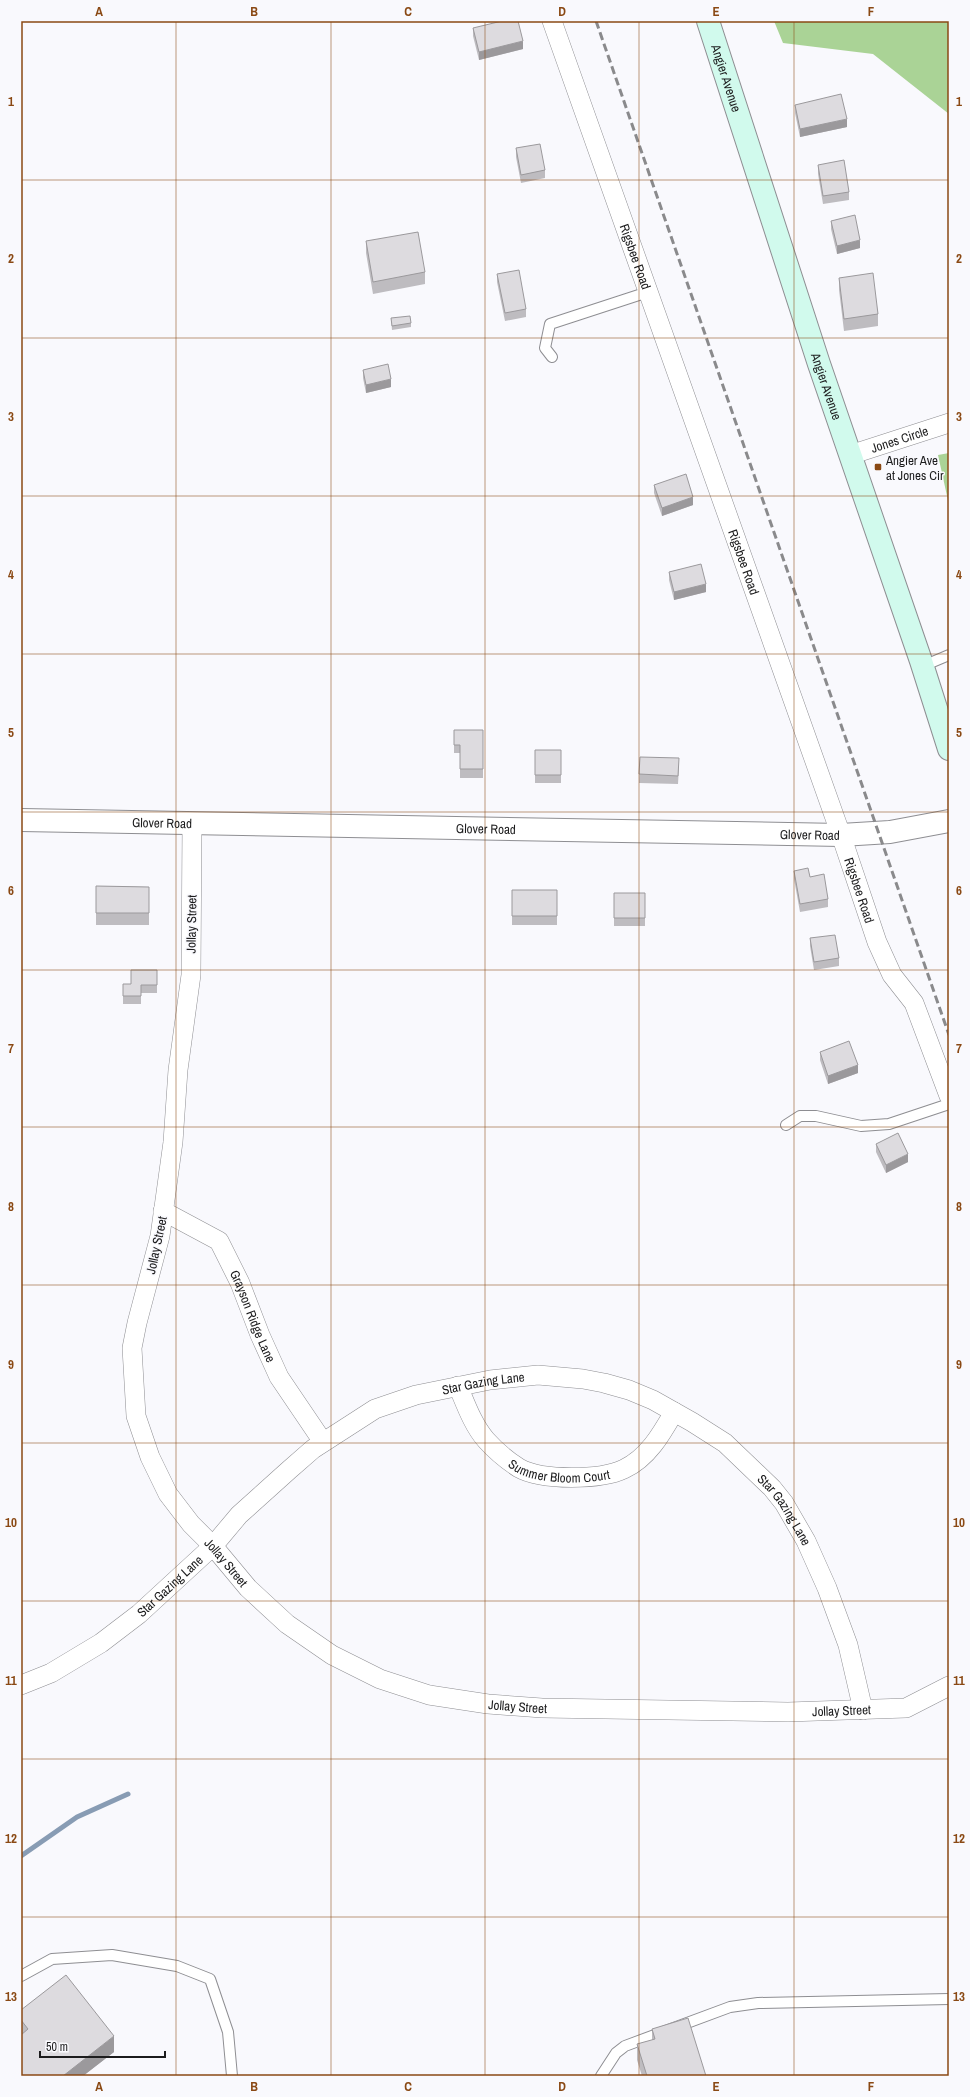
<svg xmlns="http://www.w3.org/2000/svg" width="970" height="2097" font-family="'Archivo Narrow',sans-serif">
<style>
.forest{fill:#aad396}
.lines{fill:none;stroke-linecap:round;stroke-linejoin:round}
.stream{stroke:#889cb4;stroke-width:5}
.service-casing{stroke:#8e8e92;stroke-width:12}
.minor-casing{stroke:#8e8e92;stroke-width:20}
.tertiary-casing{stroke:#8e8e92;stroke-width:24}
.secondary-casing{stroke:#8e8e92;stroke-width:24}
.service{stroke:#fff;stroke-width:10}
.minor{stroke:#fff;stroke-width:19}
.tertiary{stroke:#fff;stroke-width:22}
.secondary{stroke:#d1faed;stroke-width:22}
.rail{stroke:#8a8a8c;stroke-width:3;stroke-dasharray:8 4;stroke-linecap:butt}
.wall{fill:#bebcc0}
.shaded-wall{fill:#9b999c}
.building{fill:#dddbdf;stroke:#9b999c}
.grid{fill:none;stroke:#8a4914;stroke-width:1;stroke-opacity:0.55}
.poi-dot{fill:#8a4914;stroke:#f9f9fd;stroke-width:1.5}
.labels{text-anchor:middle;stroke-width:3;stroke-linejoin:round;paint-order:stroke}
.street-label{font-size:13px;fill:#1c1c1d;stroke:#f9f9fd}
.poi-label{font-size:13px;fill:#1c1c1d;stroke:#f9f9fd;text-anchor:start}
.neatline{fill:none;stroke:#8a4914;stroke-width:1.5}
.grid-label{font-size:13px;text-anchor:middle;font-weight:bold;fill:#8a4914}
</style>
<rect width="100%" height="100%" fill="#f9f9fd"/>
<path class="forest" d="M774 21H949V114L873 54 783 43Z
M949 453V505L938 455Z"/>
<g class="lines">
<path class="stream" d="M21 1856 77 1817 128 1794"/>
<g class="service-casing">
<path id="service" d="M552 357 545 348 550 324 648 292
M923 666 949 655
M786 1125 800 1116H816L861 1126 889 1124 949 1104
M21 1976 52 1959 112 1955 177 1966 210 1979 228 2032 232 2076
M601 2076 616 2053 625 2046 730 2007 758 2003 949 1999"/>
</g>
<g class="minor-casing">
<g id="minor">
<path id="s1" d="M552 21 841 835 877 942 892 975 914 1003 949 1096"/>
<path id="s2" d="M850 455 949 423"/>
<path id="s3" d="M192 823 191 975 178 1070 173 1142 160 1236 137 1323 132 1348 136 1416 150 1457 168 1494 191 1524 213 1546 248 1588 287 1624 332 1655 380 1679 429 1695 488 1704 542 1708 788 1712 906 1708 949 1686"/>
<path id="s4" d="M163 1211 219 1241 240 1283 260 1335 279 1377 323 1442"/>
<path id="s5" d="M458 1386C466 1405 473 1425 486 1440 495 1450 508 1461 519 1468 542 1481 601 1480 624 1469 648 1458 662 1433 674 1412"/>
<path id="s6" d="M21 1685 51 1673 101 1643 139 1614 213 1546 239 1515 289 1470 313 1449 375 1409 416 1395 490 1380 538 1375 583 1379 604 1383 629 1390 653 1400 692 1422 725 1443 772 1488 784 1503 806 1541 827 1588 848 1645 863 1710"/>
</g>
</g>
<g class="tertiary-casing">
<g id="tertiary">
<path id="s7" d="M21 820 841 835 890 832 949 821"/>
</g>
</g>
<g class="secondary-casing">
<g id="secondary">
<path id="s8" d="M708 21 819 364 921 661 949 749"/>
</g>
</g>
<use href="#service" class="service"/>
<use href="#minor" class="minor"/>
<use href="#tertiary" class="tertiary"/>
<use href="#secondary" class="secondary"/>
<path class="rail" d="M596 21 949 1035"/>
</g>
<path class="wall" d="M473 28 523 49 479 60 473 36Z
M795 105 847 127 800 137 795 113Z
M516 148 545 170V178L521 183 516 157Z
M818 165 849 192V200L823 204 818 174Z
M831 221 860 248 837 254 831 229Z
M366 241 425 272V284L373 294 366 253Z
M497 274 526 309V317L505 321 497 282Z
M839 278 878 314V326L844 331 839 290Z
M391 318 411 323V327L392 330Z
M363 370 391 387 366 393 363 378Z
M654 485 693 505 662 516 654 493Z
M669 572 706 592 674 600 669 580Z
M454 730H483V778H460V753H454Z
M535 750H561V783H535Z
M640 757 679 766 678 784 639 783Z
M794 871 810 877 828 899V907L800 912 794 879Z
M96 886 149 887V925H96Z
M512 890H557V925H512Z
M614 893H645V926H614Z
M810 938 839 958V966L814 970 810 946Z
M157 970V993H141V1004H123V984H131Z
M820 1052 858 1073 828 1084 820 1060Z
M876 1144 908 1162 886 1173 876 1152Z
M21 2010 114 2052 83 2076H21Z
M652 2029 706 2076H642L637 2060V2044L652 2040Z"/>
<path class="shaded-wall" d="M523 41V49L479 60V52Z
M847 119V127L800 137V129Z
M860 240V248L837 254V246Z
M391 379V387L366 393V385Z
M693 497V505L662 516V508Z
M706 584V592L674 600V592Z
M858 1065V1073L828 1084V1076Z
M908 1154V1162L886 1173V1165Z
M114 2036V2052L83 2076H63Z"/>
<path class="building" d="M502 21H518L523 41 479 52 473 28Z
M841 94 847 119 800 129 795 105Z
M540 144 545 170 521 175 516 148Z
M844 160 849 192 823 196 818 165Z
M855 215 860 240 837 246 831 221Z
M418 232 425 272 373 282 366 241Z
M519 270 526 309 505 313 497 274Z
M873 273 878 314 844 319 839 278Z
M410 316 411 323 392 326 391 318Z
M388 364 391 379 366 385 363 370Z
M686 474 693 497 662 508 654 485Z
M701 564 706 584 674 592 669 572Z
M454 730H483V769H460V745H454Z
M535 750H561V775H535Z
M640 757 679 758 678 776 639 774Z
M808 868 810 877 824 874 828 899 800 904 794 871Z
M96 886 149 887V913H96Z
M512 890H557V916H512Z
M614 893H645V918H614Z
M835 935 839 958 814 962 810 938Z
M131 970H157V985H141V996H123V984H131Z
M849 1041 858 1065 828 1076 820 1052Z
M898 1133 908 1154 886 1165 876 1144Z
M66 1975 114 2036 63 2076H21V2035L28 2029 21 2020V2010Z
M688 2018 706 2076H647L637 2044 655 2039 652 2029Z"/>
<path class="grid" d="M176 21V2076M331 21V2076M485 21V2076M639 21V2076M794 21V2076M21 180H949M21 338H949M21 496H949M21 654H949M21 812H949M21 970H949M21 1127H949M21 1285H949M21 1443H949M21 1601H949M21 1759H949M21 1917H949"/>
<rect class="poi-dot" x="874" y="463" width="8" height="8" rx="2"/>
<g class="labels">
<g class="street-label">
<text dy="5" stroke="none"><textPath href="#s8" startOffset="60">Angier Avenue</textPath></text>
<text dy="5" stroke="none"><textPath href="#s1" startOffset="250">Rigsbee Road</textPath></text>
<text dy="5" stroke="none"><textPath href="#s8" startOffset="384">Angier Avenue</textPath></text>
<text dy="5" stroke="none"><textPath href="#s2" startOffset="52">Jones Circle</textPath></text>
<text dy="5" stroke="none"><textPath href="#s1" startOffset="574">Rigsbee Road</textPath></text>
<text dy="5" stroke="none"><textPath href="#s7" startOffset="141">Glover Road</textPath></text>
<text dy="5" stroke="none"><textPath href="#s7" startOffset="465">Glover Road</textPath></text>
<text dy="5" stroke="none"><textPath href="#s7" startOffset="789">Glover Road</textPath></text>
<text dy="5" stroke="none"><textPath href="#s1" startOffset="922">Rigsbee Road</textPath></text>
<text transform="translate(191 924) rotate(-89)" y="5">Jollay Street</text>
<text transform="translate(156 1245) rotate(-78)" y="5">Jollay Street</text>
<text dy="5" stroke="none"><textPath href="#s4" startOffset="146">Grayson Ridge Lane</textPath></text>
<text dy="5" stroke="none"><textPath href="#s6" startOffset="564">Star Gazing Lane</textPath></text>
<text dy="5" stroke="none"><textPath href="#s5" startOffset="145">Summer Bloom Court</textPath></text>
<text dy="5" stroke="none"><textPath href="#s6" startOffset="912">Star Gazing Lane</textPath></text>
<text dy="5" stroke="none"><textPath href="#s3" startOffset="773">Jollay Street</textPath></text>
<text dy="5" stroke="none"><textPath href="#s6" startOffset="180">Star Gazing Lane</textPath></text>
<text dy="5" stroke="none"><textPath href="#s3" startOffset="1109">Jollay Street</textPath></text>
<text dy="5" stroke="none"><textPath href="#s3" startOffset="1433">Jollay Street</textPath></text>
</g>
<g class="poi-label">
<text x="886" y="465">Angier Ave<tspan x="886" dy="15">at Jones Cir</tspan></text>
</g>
</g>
<rect width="970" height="2097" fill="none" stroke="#f9f9fd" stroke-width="44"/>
<path d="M40 2051v6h125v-6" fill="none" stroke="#1c1c1d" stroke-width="2"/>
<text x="46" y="2051" font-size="12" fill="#1c1c1d" stroke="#f9f9fd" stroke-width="3" paint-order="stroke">50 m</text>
<rect x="22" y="22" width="926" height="2053" class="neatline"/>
<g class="grid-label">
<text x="99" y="16">A</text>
<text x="254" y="16">B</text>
<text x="408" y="16">C</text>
<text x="562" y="16">D</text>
<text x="716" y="16">E</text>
<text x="871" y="16">F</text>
<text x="11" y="106">1</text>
<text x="959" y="106">1</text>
<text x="11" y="263">2</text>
<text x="959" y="263">2</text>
<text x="11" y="421">3</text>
<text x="959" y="421">3</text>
<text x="11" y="579">4</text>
<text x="959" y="579">4</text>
<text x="11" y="737">5</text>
<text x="959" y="737">5</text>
<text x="11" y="895">6</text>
<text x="959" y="895">6</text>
<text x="11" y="1053">7</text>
<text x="959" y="1053">7</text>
<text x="11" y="1211">8</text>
<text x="959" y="1211">8</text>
<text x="11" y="1369">9</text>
<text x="959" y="1369">9</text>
<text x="11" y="1527">10</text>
<text x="959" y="1527">10</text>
<text x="11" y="1685">11</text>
<text x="959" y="1685">11</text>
<text x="11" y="1843">12</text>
<text x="959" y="1843">12</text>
<text x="11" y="2001">13</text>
<text x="959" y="2001">13</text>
<text x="99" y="2091">A</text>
<text x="254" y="2091">B</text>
<text x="408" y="2091">C</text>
<text x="562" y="2091">D</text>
<text x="716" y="2091">E</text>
<text x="871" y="2091">F</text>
</g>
</svg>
